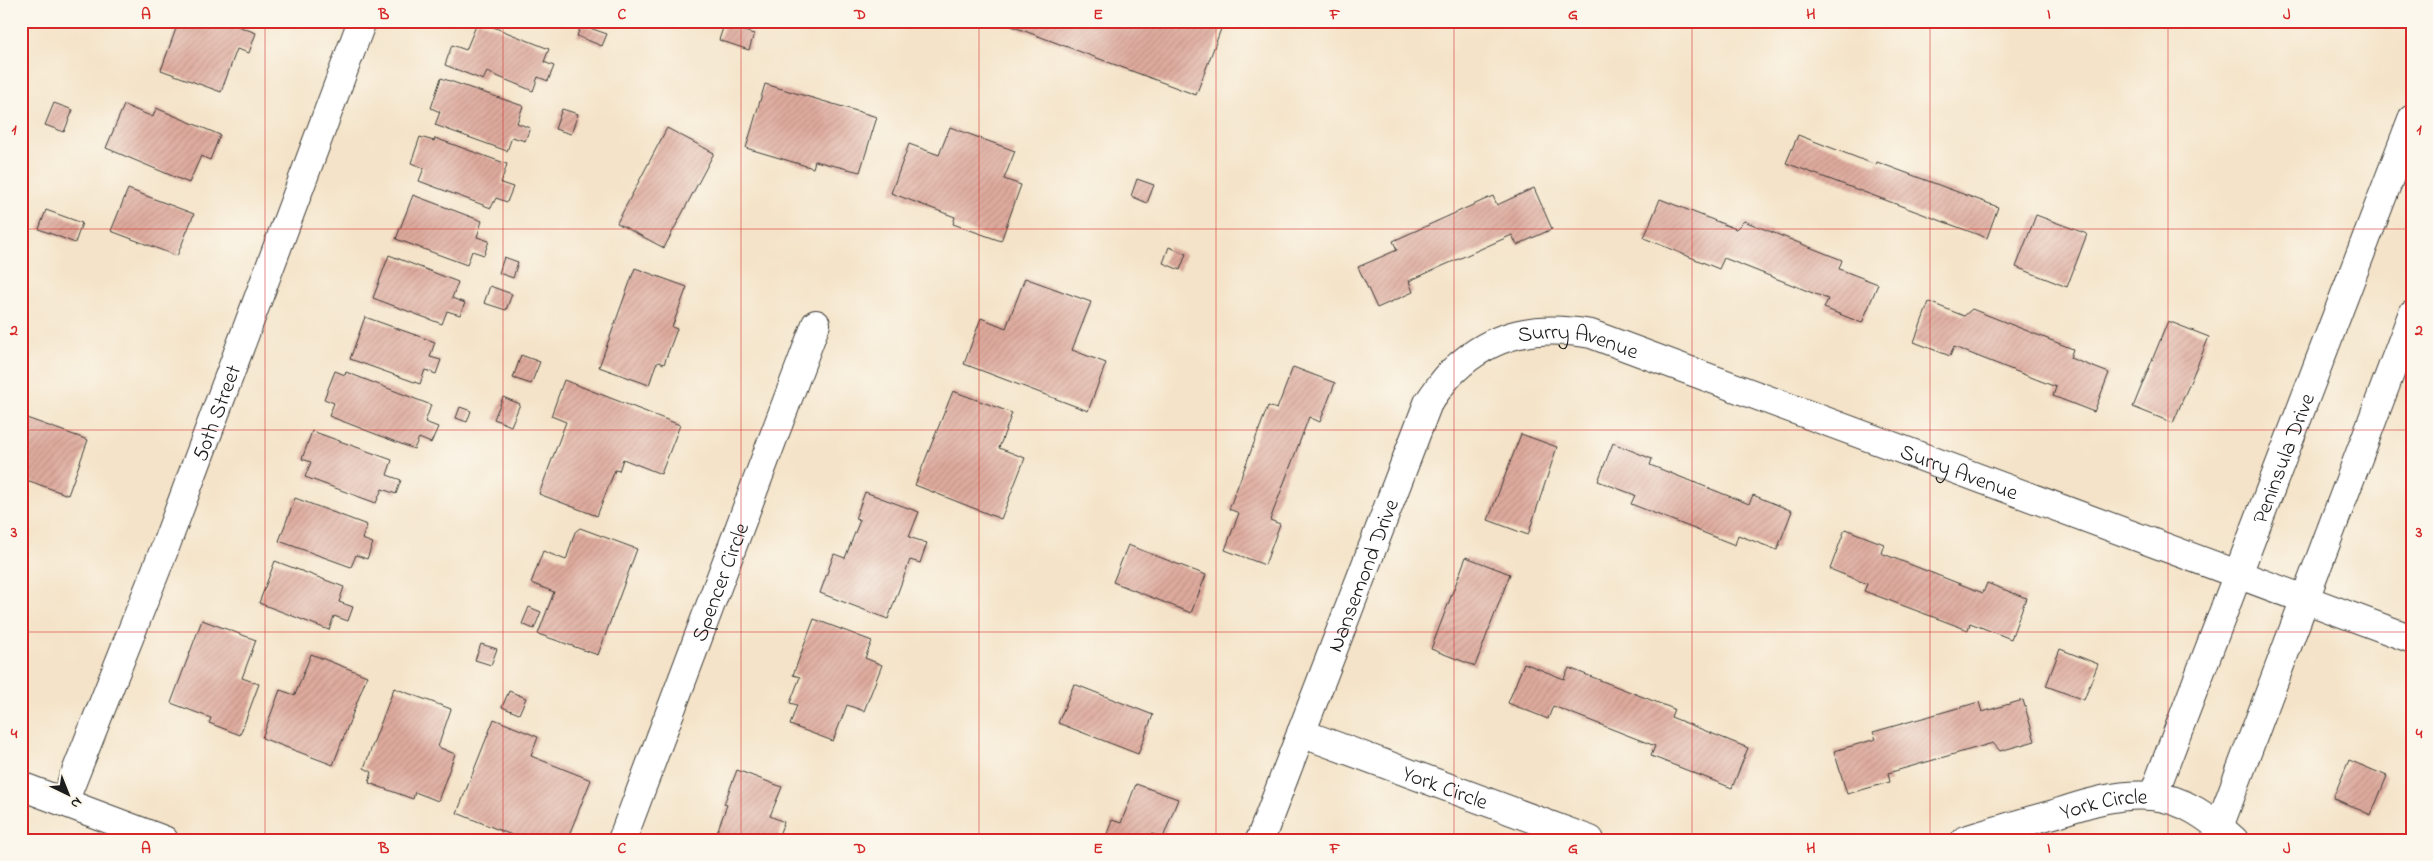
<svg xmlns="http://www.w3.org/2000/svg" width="2433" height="861" font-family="'Indie Flower',sans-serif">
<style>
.building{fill:url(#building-hatch)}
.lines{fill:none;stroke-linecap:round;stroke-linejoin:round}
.minor-casing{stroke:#3c3a36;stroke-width:30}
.minor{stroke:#fff;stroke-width:28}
.grid{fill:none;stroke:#d62828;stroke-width:1;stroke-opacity:0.55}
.labels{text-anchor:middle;stroke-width:4;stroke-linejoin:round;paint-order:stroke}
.street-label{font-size:22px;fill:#1c1c1c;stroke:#fbf7ec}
.neatline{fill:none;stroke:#d62828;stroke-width:2}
.grid-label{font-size:16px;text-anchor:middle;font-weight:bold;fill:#d62828}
</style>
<defs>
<pattern id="building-hatch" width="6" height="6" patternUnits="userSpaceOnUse" patternTransform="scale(1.25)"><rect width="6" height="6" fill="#deaa9d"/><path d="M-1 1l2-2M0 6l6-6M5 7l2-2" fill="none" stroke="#be9287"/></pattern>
</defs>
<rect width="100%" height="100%" fill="#fbf7ec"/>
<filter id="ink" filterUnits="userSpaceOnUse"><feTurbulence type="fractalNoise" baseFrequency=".02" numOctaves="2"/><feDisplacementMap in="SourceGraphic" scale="10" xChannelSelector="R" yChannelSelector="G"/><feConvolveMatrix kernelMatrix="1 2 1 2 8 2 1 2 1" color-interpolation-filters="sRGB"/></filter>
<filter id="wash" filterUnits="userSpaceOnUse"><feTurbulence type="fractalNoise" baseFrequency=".0096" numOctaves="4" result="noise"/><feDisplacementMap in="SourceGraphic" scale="20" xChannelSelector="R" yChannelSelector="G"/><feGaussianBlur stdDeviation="1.12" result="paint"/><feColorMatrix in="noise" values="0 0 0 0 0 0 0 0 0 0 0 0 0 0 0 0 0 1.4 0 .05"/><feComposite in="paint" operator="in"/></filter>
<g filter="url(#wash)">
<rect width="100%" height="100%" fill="#f4e3c8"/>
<g id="blocks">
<path class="building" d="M126 21H141L139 26Z
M164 21H225L256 33 249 53 237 49 221 92 161 70 177 26Z
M478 21 549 49 544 62 554 66 548 81 538 77 533 91 487 72 483 80 445 65 452 45 466 50Z
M998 21H1224L1196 95Z
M581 25 607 34 602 46 577 36Z
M724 25 754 34 749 50 719 40Z
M441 78 523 106 517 123 530 128 525 141 512 137 507 151 435 125 440 112 431 108Z
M765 84 877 117 860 172 815 161 813 168 746 148Z
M54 103 73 110 64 132 45 125Z
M124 105 153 117 156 108 220 135 210 160 201 156 189 183 106 148Z
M562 109 578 114 571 134 555 129Z
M950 127 1015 151 1004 179 1021 185 1001 241 953 224 955 217 891 193 909 144 939 155Z
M667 128 714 153 664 248 617 223Z
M1798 135 1876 165 1877 162 1998 207 1987 238 1786 163Z
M420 137 434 141 435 138 507 164 501 183 513 187 507 202 496 198 491 208 419 181 424 168 411 163Z
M1137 179 1154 185 1147 203 1131 196Z
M1534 188 1552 229 1517 245 1512 235 1409 281 1413 292 1377 308 1358 267 1397 250 1393 241 1493 196 1497 205Z
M128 189 194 214 177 256 111 231Z
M413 195 482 221 477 237 489 241 484 255 472 251 467 265 396 239Z
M1660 199 1736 229 1744 221 1842 260 1839 269 1878 284 1862 323 1824 308 1828 299 1724 258 1719 269 1644 238Z
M46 210 82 223 75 243 39 229Z
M2036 215 2087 234 2067 287 2016 267Z
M1169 247 1186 254 1180 270 1163 263Z
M389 255 458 282 452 298 465 303 460 315 447 311 442 324 373 298Z
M504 257 518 262 513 278 499 273Z
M635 268 687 287 672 327 677 329 664 364 659 362 656 364 649 385 599 367Z
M1025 278 1091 302 1072 350 1106 363 1088 411 964 364 981 318 1006 328Z
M490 286 512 294 506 310 484 303Z
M1929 302 1964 316 1972 309 2073 349 2070 358 2109 373 2094 412 2053 396 2056 387 1954 347 1950 356 1914 342Z
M365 317 435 342 430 357 441 360 436 374 425 370 420 384 350 359Z
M2168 321 2209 337 2173 423 2133 407Z
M521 355 540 362 531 384 513 378Z
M1293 367 1335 383 1320 422 1309 417 1270 520 1280 524 1265 565 1225 550 1239 513 1229 509 1268 406 1277 409Z
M335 371 345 375 346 372 431 405 425 422 438 427 431 443 419 438 414 449 329 416 334 403 324 399Z
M564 380 680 425 661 474 623 459 619 471 615 470 597 516 539 494 566 422 551 416Z
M953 391 1012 413 999 448 1025 458 1001 519 915 485Z
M503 397 520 404 511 426 494 419Z
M460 407 471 411 467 422 456 418Z
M21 416 88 440 68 495 21 478Z
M312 431 392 460 387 475 401 480 396 494 382 489 376 503 305 477 311 462 302 459Z
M1521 434 1557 447 1528 535 1488 520Z
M1613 443 1652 459 1650 465 1749 504 1753 495 1792 511 1777 550 1738 535 1735 545 1631 504 1635 495 1598 481Z
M865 492 919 512 909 537 927 543 920 563 910 560 888 619 820 593 834 554 845 558 860 520 855 519Z
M295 498 367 525 362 539 373 543 367 559 356 555 351 567 279 541Z
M580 528 637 549 598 655 538 634 554 592 531 583 543 551 566 560 575 532Z
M1845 529 1884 544 1881 553 1983 593 1987 583 2026 598 2011 639 1970 623 1968 630 1864 591 1867 584 1830 569Z
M1128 545 1206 575 1191 613 1113 582Z
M1466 557 1510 574 1475 666 1431 649Z
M275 561 344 587 339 602 353 607 348 621 334 616 329 630 259 603Z
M529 607 541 612 534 629 522 624Z
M814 619 872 641 865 658 882 665 864 711 847 705 833 741 790 725 797 705 790 703 800 677 793 675Z
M202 620 256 640 242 678 259 684 240 735 209 723 211 718 171 703Z
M481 644 497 649 491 665 475 660Z
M2060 649 2098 664 2084 700 2046 686Z
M311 654 367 676 333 765 262 738 280 690 295 695Z
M1524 663 1564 679 1569 668 1674 709 1671 717 1748 748 1732 788 1651 756 1655 746 1553 706 1548 719 1508 703Z
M1074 684 1153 715 1138 754 1058 723Z
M394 688 451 709 438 747 455 754 438 801 415 792 413 799 369 783 372 772 364 768Z
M509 691 526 698 519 714 502 707Z
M2023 700 2035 741 2000 751 1993 743 1888 773 1890 782 1847 794 1834 751 1876 739 1873 732 1979 702 1982 712Z
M494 719 538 737 531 756 591 780 567 840H524L457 813Z
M2349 760 2387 776 2371 815 2333 798Z
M737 770 782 787 770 816 784 822 777 840H714L727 805 724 804Z
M1136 784 1178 799 1163 838 1152 834 1150 840H1105L1112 820 1121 823Z"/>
</g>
</g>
<g filter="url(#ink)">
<use href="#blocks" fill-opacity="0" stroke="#3c3a36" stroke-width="1"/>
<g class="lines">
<g class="minor-casing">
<g id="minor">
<path id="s1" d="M1301 733 1590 840"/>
<path d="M21 786 164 840"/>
<path id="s2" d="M2153 796 2412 119"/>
<path id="s3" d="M64 802 164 550 362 21"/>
<path d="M2219 827 2412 315"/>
<path id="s4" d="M622 840 816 324"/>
<path id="s5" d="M1260 840 1428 403C1436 392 1444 379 1454 370 1494 332 1538 325 1591 334L2412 639"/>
<path id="s6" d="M1965 840C1995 831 2024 822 2054 814 2085 804 2117 793 2151 796 2183 798 2211 819 2234 840"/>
</g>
</g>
<use href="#minor" class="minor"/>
</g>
</g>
<path class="grid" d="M265 21V840M503 21V840M741 21V840M979 21V840M1216 21V840M1454 21V840M1692 21V840M1930 21V840M2168 21V840M21 229H2412M21 430H2412M21 632H2412"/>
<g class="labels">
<g class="street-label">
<text dy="8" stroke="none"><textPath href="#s5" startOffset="646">Surry Avenue</textPath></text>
<text dy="8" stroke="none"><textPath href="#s3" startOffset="418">50th Street</textPath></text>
<text dy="8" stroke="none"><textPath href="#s2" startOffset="362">Peninsula Drive</textPath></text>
<text dy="8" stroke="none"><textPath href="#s5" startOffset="1051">Surry Avenue</textPath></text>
<text dy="8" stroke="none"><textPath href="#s5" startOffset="284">Nansemond Drive</textPath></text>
<text dy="8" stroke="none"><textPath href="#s4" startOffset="276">Spencer Circle</textPath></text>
<text dy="8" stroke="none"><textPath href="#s1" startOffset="154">York Circle</textPath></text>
<text dy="8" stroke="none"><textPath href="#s6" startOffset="144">York Circle</textPath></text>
</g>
</g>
<rect width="2433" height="861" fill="none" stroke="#fbf7ec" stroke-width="55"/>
<g transform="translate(68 794) rotate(137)" stroke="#fbf7ec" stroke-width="4" paint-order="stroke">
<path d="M0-4L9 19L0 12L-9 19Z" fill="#1c1c1c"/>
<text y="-8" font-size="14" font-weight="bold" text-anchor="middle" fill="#1c1c1c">N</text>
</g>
<rect x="28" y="28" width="2378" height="806" class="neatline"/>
<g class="grid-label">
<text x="146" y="19">A</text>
<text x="384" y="19">B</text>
<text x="622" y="19">C</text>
<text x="860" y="19">D</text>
<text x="1098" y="19">E</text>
<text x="1335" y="19">F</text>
<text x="1573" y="19">G</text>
<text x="1811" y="19">H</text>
<text x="2049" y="19">I</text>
<text x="2287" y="19">J</text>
<text x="14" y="134">1</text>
<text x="2419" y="134">1</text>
<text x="14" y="335">2</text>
<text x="2419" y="335">2</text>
<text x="14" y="537">3</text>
<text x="2419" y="537">3</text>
<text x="14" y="738">4</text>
<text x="2419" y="738">4</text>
<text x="146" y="853">A</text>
<text x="384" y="853">B</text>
<text x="622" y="853">C</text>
<text x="860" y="853">D</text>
<text x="1098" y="853">E</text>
<text x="1335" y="853">F</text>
<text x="1573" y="853">G</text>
<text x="1811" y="853">H</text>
<text x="2049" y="853">I</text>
<text x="2287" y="853">J</text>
</g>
</svg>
